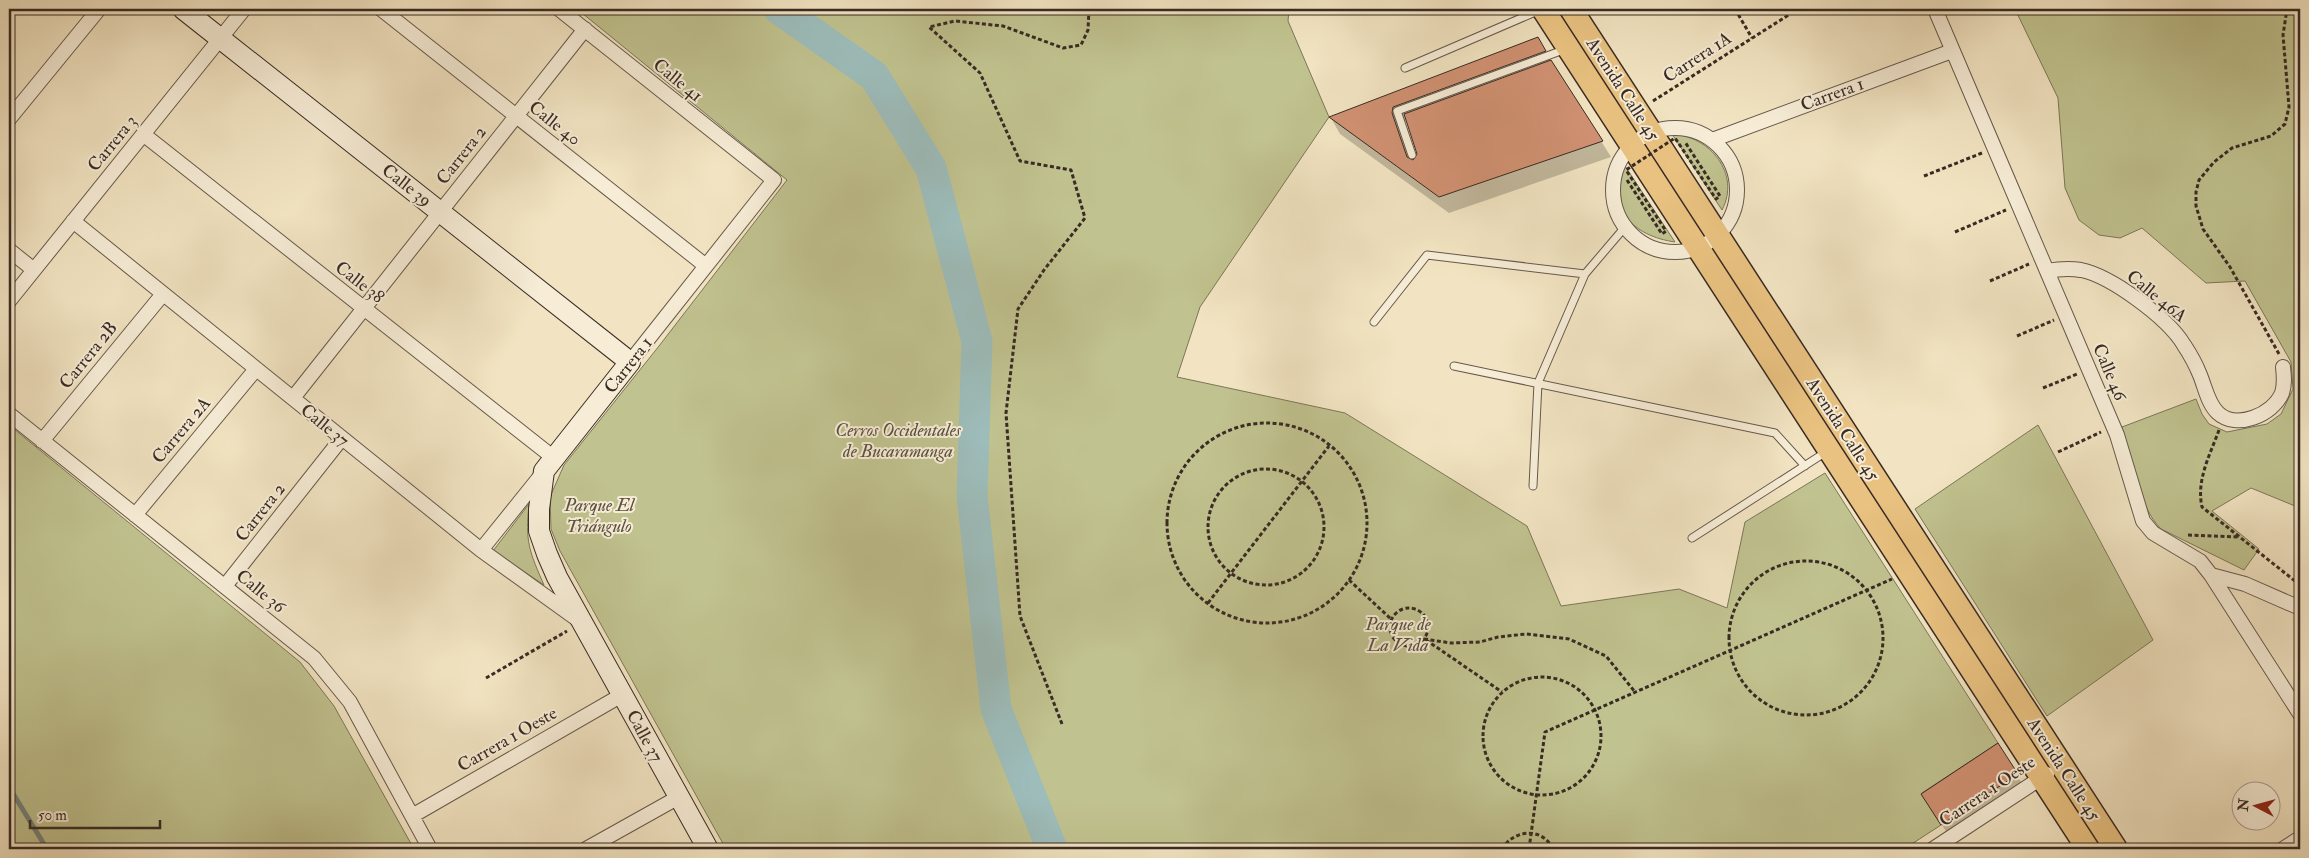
<svg xmlns="http://www.w3.org/2000/svg" width="2309" height="858" font-family="'IM FELL Double Pica',serif">
<style>
.green{fill:#c0c28f;stroke:#7c765a}
.shadow{fill:#0003;fill-rule:evenodd}
.lines{fill:none;stroke-linecap:round;stroke-linejoin:round}
.stream{stroke:#75837f;stroke-width:5}
.river{stroke:#9dbdbb;stroke-width:31}
.building{fill:#d09172;stroke:#382b24}
.lane-casing{stroke:#66594c;stroke-width:9}
.street-casing{stroke:#66594c;stroke-width:16}
.secondary-casing{stroke:#382b24;stroke-width:22}
.primary-casing{stroke:#382b24;stroke-width:25}
.path{stroke:#382b24;stroke-width:3;stroke-dasharray:4 2.5;stroke-linecap:butt}
.lane{stroke:#f7edd7;stroke-width:7}
.street{stroke:#f7edd7;stroke-width:14}
.secondary{stroke:#f7edd7;stroke-width:20}
.primary{stroke:#e9c281;stroke-width:22}
.path-bridge{stroke:#382b24;stroke-width:3;stroke-dasharray:4 2.5;stroke-linecap:butt}
.labels{text-anchor:middle;stroke-width:4;stroke-linejoin:round;paint-order:stroke}
.street-label{font-size:18px;fill:#382b24;stroke:#f7edd7}
.park-label{font-size:18px;font-style:italic;fill:#5a513f;stroke:#f7edd7}
</style>
<rect width="100%" height="100%" fill="#f2e4c2"/>
<filter id="stains"><feTurbulence type="fractalNoise" baseFrequency=".004" numOctaves="4"/><feColorMatrix values="0 0 0 0 .2 0 0 0 0 .09 0 0 0 0 .02 0 0 0 .5 -.17"/></filter>
<radialGradient id="worn" r=".72"><stop offset=".6" stop-color="#630" stop-opacity="0"/><stop offset="1" stop-color="#630" stop-opacity=".3"/></radialGradient>
<path class="green" d="M577 9H1289L1288 21 1329 117 1200 307 1177 377 1345 413 1527 526 1561 606 1679 589 1727 608 1745 522 1825 473 1998 743 1922 793 1941 825 1904 849H726L560 551 551 529 550 497 564 465 659 346 787 180Z
M2015 9H2300V508L2251 488 2212 511 2259 549 2244 570 2161 529C2138 506 2131 459 2122 427L2196 399 2202 414 2209 424 2227 432 2267 424 2281 414 2293 389 2291 362 2245 281 2206 283 2142 228 2120 238 2099 235 2079 220 2065 188 2058 98Z
M1672 134C1710 136 1741 174 1722 210Z
M1625 166 1675 242C1633 236 1606 209 1625 166Z
M9 425 300 662 334 706 414 849H9Z
M2038 425 2153 640 2047 716 1915 509Z
M529 504C525 541 529 551 544 585L493 551Z"/>
<path class="shadow" d="M1538 39 1611 157 1449 213 1340 134 1331 118ZM1407 121 1418 154 1414 162 1411 160 1401 130 1402 123Z
M1998 745 2024 787 1949 836 1930 806Z"/>
<g class="lines">
<path class="stream" d="M9 787 47 849"/>
<path class="river" d="M779 9 874 76 931 168 977 341 972 496 996 709 1052 849"/>
</g>
<path class="building" d="M1538 37 1546 51 1393 107 1392 113 1407 157 1413 160 1417 154 1404 114 1551 60 1603 141 1439 197 1329 117Z
M1998 743 2018 774 1941 825 1921 794Z"/>
<g class="lines">
<g class="lane-casing">
<path id="lane" d="M1405 68 1540 10
M1412 155 1397 111 1566 49
M1374 322 1427 255 1585 274 1625 227
M1454 366 1775 433 1805 466
M1533 486 1538 383 1585 274
M1692 538 1826 452"/>
</g>
<g class="street-casing">
<path id="street" d="M381 9 706 266
M559 9 774 180 630 362
M1935 9 2117 435 2143 521 2153 533 2200 561 2211 575 2300 714
M9 119 99 9
M1613 190a62 62 0 1 1 124 0a62 62 0 1 1-124 0Z
M143 134 554 458
M1712 140 1952 51
M73 221 481 550 577 619
M9 250 34 270
M2047 271C2058 269 2069 268 2081 270 2111 276 2168 318 2184 345 2190 354 2196 365 2200 375 2205 387 2208 404 2218 413 2236 430 2273 415 2282 393 2285 384 2284 376 2283 367
M9 301 244 9
M293 398 585 29
M9 414 314 658 350 702 430 849
M42 441 163 294
M135 515 256 369
M481 550 543 473
M2211 575 2245 584 2300 608
M225 586 342 438
M412 816 622 695
M586 849 679 797
M1933 849 2047 774
M2283 849 2300 838"/>
</g>
<g class="secondary-casing">
<path id="secondary" d="M183 9 630 362 544 471 539 509V531L547 554 557 577 708 849"/>
</g>
<g class="primary-casing">
<path id="primary" d="M1543 9 2088 849
M1571 9 2116 849"/>
</g>
<path class="path" d="M1735 9 1752 38
M1653 101 1798 9
M1924 176 1982 153
M1955 232 2006 210
M1990 281 2029 264
M2017 336 2054 320
M2279 354 2230 267 2203 229 2196 206V192L2199 180 2214 162 2232 148 2271 136 2285 124 2289 107 2283 35 2287 9
M2043 388 2077 374
M1167 523a100 100 0 1 1 200 0a100 100 0 1 1-200 0Z
M2219 430C2210 455 2196 480 2202 507L2300 585
M2058 452 2101 432
M1208 527a58 58 0 1 1 116 0a58 58 0 1 1-116 0Z
M2188 535 2239 537
M1729 638a77 77 0 1 1 154 0a77 77 0 1 1-154 0Z
M1349 580 1391 619
M1208 603 1329 446
M1390 627a19 19 0 1 1 38 0a19 19 0 1 1-38 0Z
M1424 639 1451 643 1480 642 1498 637 1526 634 1569 639 1606 656 1635 692
M1426 640 1502 692
M1483 736a59 59 0 1 1 118 0a59 59 0 1 1-118 0Z
M486 678 567 631
M1062 724 1020 616 1006 413 1018 309 1044 270 1085 218 1071 170 1020 161 980 73 929 27 955 21 1003 26 1063 48 1081 45 1088 30 1089 9
M1502 849C1513 830 1542 826 1553 849
M1529 849 1545 732 1892 579"/>
<use href="#lane" class="lane"/>
<use href="#street" class="street"/>
<use href="#secondary" class="secondary"/>
<use href="#primary" class="primary"/>
<path class="path-bridge" d="M1627 180 1662 234 1666 231 1626 170 1675 138 1716 199 1720 196 1685 142"/>
</g>
<g class="labels">
<g class="street-label">
<text transform="translate(1697 57) rotate(-33)" y="6">Carrera 1A</text>
<text transform="translate(678 80) rotate(39)" y="6">Calle 41</text>
<text transform="translate(1623 89) rotate(57)" y="6">Avenida Calle 45</text>
<text transform="translate(1832 94) rotate(-20)" y="6">Carrera 1</text>
<text transform="translate(555 123) rotate(38)" y="6">Calle 40</text>
<text transform="translate(112 143) rotate(-51)" y="6">Carrera 3</text>
<text transform="translate(461 155) rotate(-52)" y="6">Carrera 2</text>
<text transform="translate(407 185) rotate(38)" y="6">Calle 39</text>
<text transform="translate(360 282) rotate(38)" y="6">Calle 38</text>
<text transform="translate(2157 296) rotate(39)" y="6">Calle 46A</text>
<text transform="translate(88 355) rotate(-51)" y="6">Carrera 2B</text>
<text transform="translate(628 365) rotate(-52)" y="6">Carrera 1</text>
<text transform="translate(2110 372) rotate(67)" y="6">Calle 46</text>
<text transform="translate(325 425) rotate(39)" y="6">Calle 37</text>
<text transform="translate(1843 429) rotate(57)" y="6">Avenida Calle 45</text>
<text transform="translate(181 430) rotate(-50)" y="6">Carrera 2A</text>
<text transform="translate(260 512) rotate(-52)" y="6">Carrera 2</text>
<text transform="translate(261 591) rotate(39)" y="6">Calle 36</text>
<text transform="translate(645 736) rotate(61)" y="6">Calle 37</text>
<text transform="translate(507 739) rotate(-30)" y="6">Carrera 1 Oeste</text>
<text transform="translate(2064 769) rotate(57)" y="6">Avenida Calle 45</text>
<text transform="translate(1987 791) rotate(-34)" y="6">Carrera 1 Oeste</text>
</g>
<g class="park-label">
<text x="898" y="436">Cerros Occidentales<tspan x="898" dy="21">de Bucaramanga</tspan></text>
<text x="599" y="511">Parque El<tspan x="599" dy="21">Triángulo</tspan></text>
<text x="1398" y="630">Parque de<tspan x="1398" dy="21">La Vida</tspan></text>
</g>
</g>
<rect width="2309" height="858" fill="none" stroke="#f2e4c2" stroke-width="30"/>
<rect x="10" y="10" width="2289" height="838" fill="none" stroke="#382b24" stroke-width="2.5"/>
<rect x="15" y="15" width="2279" height="828" fill="none" stroke="#382b24"/>
<g transform="translate(2256 806) rotate(276)"><circle r="24" fill="#f7edd7" stroke="#ab9f8f"/>
<path d="M0-4L9 19L0 12L-9 19Z" fill="#8f2418"/>
<text y="-8" font-size="14" font-weight="bold" text-anchor="middle" fill="#382b24">N</text>
</g>
<path d="M30 820v8h130v-8" fill="none" stroke="#382b24" stroke-width="2.5"/>
<text x="38" y="820" font-size="15" fill="#382b24" stroke="#f7edd7" stroke-width="4" paint-order="stroke">50 m</text>
<rect width="100%" height="100%" filter="url(#stains)"/>
<rect width="100%" height="100%" fill="url(#worn)"/>
</svg>
